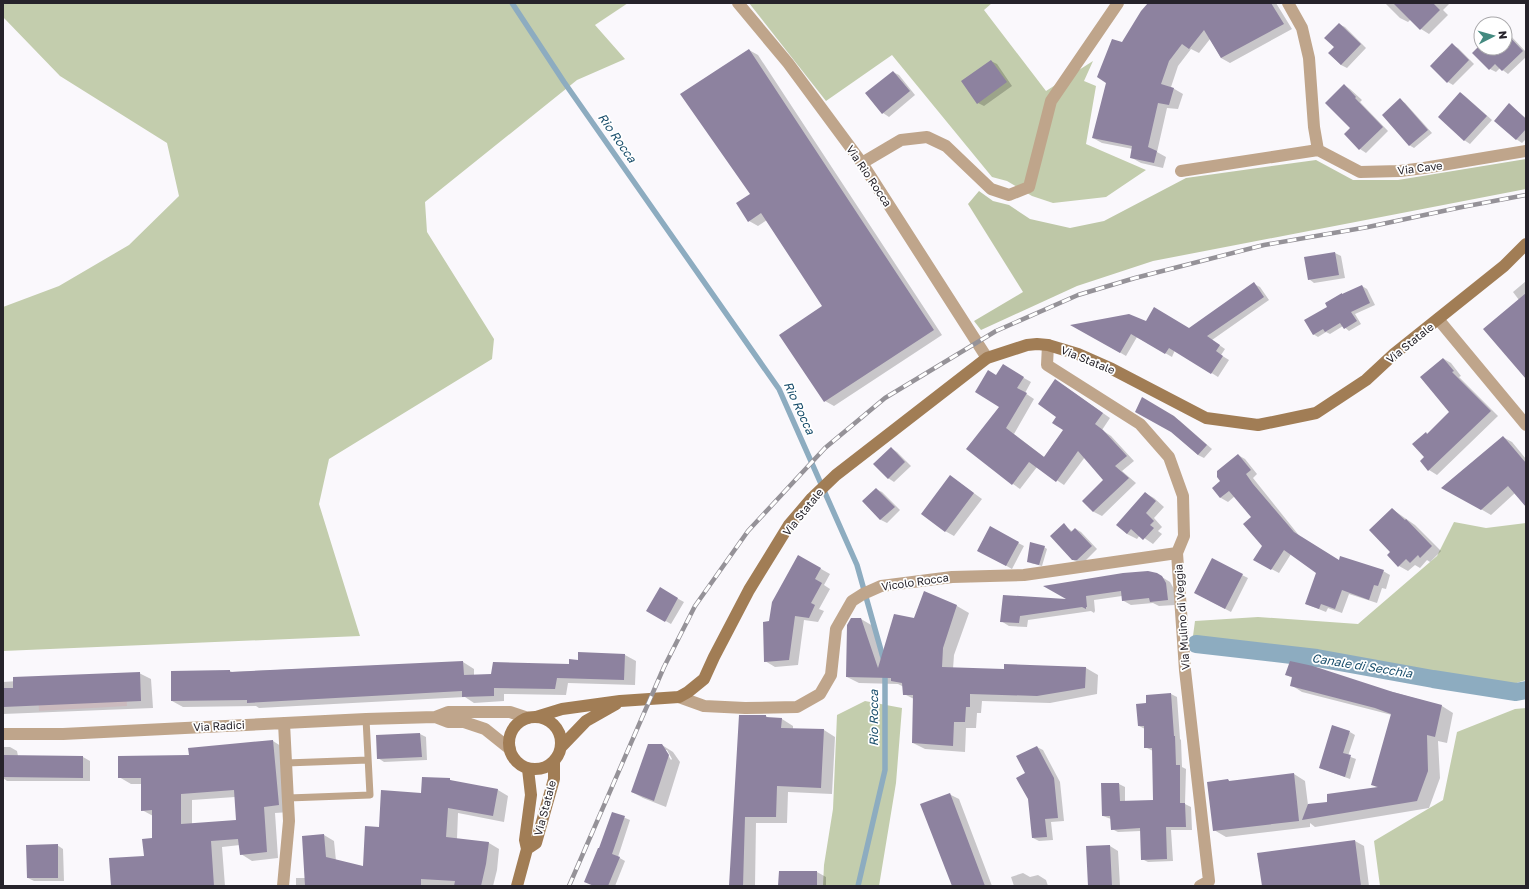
<svg xmlns="http://www.w3.org/2000/svg" width="1529" height="889" font-family="'Golos Text',sans-serif">
<style>
.commercial{fill:#fee9ee}
.green{fill:#c3cdad}
.forest{fill:#bec7a7}
.shadow{fill:#0003;fill-rule:evenodd}
.lines{fill:none;stroke-linecap:round;stroke-linejoin:round}
.stream{stroke:#8dacc0;stroke-width:5.5}
.canal{stroke:#8dacc0;stroke-width:18}
.building{fill:#8d829f;fill-rule:evenodd}
.lane{stroke:#bfa58b;stroke-width:7}
.street{stroke:#bfa58b;stroke-width:12}
.secondary{stroke:#a17d55;stroke-width:12}
.rail-casing{stroke:#959298;stroke-width:4.5}
.rail{stroke:#fff;stroke-width:3;stroke-dasharray:9;stroke-linecap:butt}
.labels{text-anchor:middle;stroke-width:3.5;stroke-linejoin:round;paint-order:stroke}
.street-label{font-size:11px;fill:#26232b;stroke:#fff}
.water-label{font-size:12px;font-style:italic;fill:#184d6b;stroke:#fff}
</style>
<rect width="100%" height="100%" fill="#faf8fc"/>
<path class="commercial" d="M126 689 127 706 39 711 38 694Z"/>
<path class="green" d="M3 3H628L595 25 625 59 577 80 425 202 427 232 494 339 492 359 329 459 319 504 360 636 3 651V307L59 286 129 245 179 196 167 143 60 76 3 17Z
M749 3H992L984 10 1046 91 1093 61 1084 81 1096 86 1086 144 1146 170 1106 197 1053 203 1032 196 1007 181 992 177 892 55 826 101Z
M1454 522 1486 528 1526 523V680L1510 685 1193 636 1195 621 1258 617 1358 624 1437 556Z
M865 701 902 708 896 783 879 886H823L824 865 833 809 837 715Z
M1526 708V886H1380L1374 841 1443 800 1457 732 1515 709Z"/>
<path class="forest" d="M1526 159V189L1153 261 1077 286 981 330 974 321 1023 292 968 204 979 191 993 201 1009 205 1030 219 1070 228 1104 221 1186 178 1316 160 1353 180H1398Z"/>
<path class="shadow" d="M1149 3H1276L1292 29 1230 63 1221 58 1210 39 1199 53 1191 49 1178 66 1171 87 1183 94 1178 109 1167 108 1157 152 1166 157 1163 168 1141 163 1132 158 1133 149 1102 143 1093 138 1123 43Z
M1385 3H1450L1443 10 1448 15 1429 34 1421 29 1411 19 1408 22 1400 18Z
M1339 24 1345 27 1366 48 1347 68 1341 65 1329 53 1335 47Z
M1505 32 1509 34 1526 52V57L1508 74 1500 68 1496 72 1490 69 1473 53 1481 45V48H1505Z
M1452 45 1458 48 1474 64 1453 85 1448 82Z
M749 50 758 55 942 335 834 406 825 401 824 307 767 220 758 226 749 221 751 194Z
M991 61 997 64 1012 86 984 106 978 103Z
M893 72 899 75 915 95 889 117 883 113Z
M1344 85 1350 89 1362 100 1360 102 1388 131 1366 153 1360 149 1352 128Z
M1461 93 1466 97 1492 120 1470 144 1464 140Z
M1400 100 1405 103 1432 133 1414 148 1409 145Z
M1509 105 1526 118V139L1522 143 1516 139Z
M1335 253 1341 256 1345 278 1314 283 1309 279Z
M1526 281V378L1519 300 1513 292Z
M1254 284 1260 287 1269 300 1212 340 1225 349 1221 355 1229 360 1218 377 1175 350 1172 357 1137 337 1126 356 1073 325 1146 322 1189 329Z
M1362 286 1367 289 1375 305 1355 314 1361 324 1349 331 1343 326 1330 334 1326 332 1318 337 1313 334 1328 307 1326 303 1342 294 1344 295Z
M1444 359 1451 363 1461 376 1459 377 1498 416 1437 475 1429 470 1421 461 1425 457 1428 435 1450 412Z
M1003 366 1031 382 1025 393 1034 399 1014 434 1044 457 1064 430 1058 416 1063 385 1110 418 1102 430 1111 436 1134 461 1122 471 1136 483 1102 516 1094 512 1083 501 1104 480 1085 457 1064 485 1037 467 1020 489 1013 484 997 376Z
M1142 398 1180 421 1212 449 1204 458 1198 455 1172 432Z
M1503 437 1512 442 1526 459V506L1515 493 1491 515 1443 487Z
M891 448 897 452 911 466 894 482 888 478Z
M1238 455 1245 459 1257 474 1253 478 1301 538 1339 561 1383 571 1390 575 1386 589 1382 588 1377 603 1349 594 1342 613 1328 608 1326 612 1306 604 1317 573 1291 554 1279 573 1254 560 1263 546 1252 517 1235 496 1228 502 1221 498 1213 488 1222 481Z
M950 476 982 499 954 536 945 531Z
M876 489 882 492 900 510 887 523 881 520 863 501Z
M1145 493 1154 498 1164 507 1154 518 1162 527 1158 531 1162 534 1153 544 1140 535 1137 539 1127 534 1118 525Z
M1392 509 1415 525 1441 551 1430 562 1427 560 1420 568 1415 565 1408 571 1399 566 1392 552Z
M1064 525 1073 532 1076 529 1081 532 1097 549 1083 563H1079L1073 560Z
M990 528 1024 546 1012 569 978 550Z
M1044 547 1047 549 1042 566 1031 563Z
M798 556 830 574 824 585 830 589 819 609 824 611 818 622 804 620 798 665 775 667 765 661 770 622Z
M1157 574 1170 582 1174 589 1175 605 1159 606 1153 603 1131 605 1122 600V596L1094 600 1095 611 1094 613 1091 611 1028 620 1027 627 1009 626 1001 621Z
M1242 575 1248 578 1231 612 1201 596Z
M660 589 684 602 671 624 648 611Z
M924 593 957 606 969 613 954 655 953 669 1005 670V665L1086 668 1098 675 1097 694 1050 703 982 701 981 713H977L976 728H966L965 752 925 749 913 743 914 699 904 694V687L898 684 859 683 847 677 861 619 873 626 883 656 914 619Z
M625 655 636 661 635 685 568 683 566 695 504 694V701L474 703 465 697 259 708 256 706 183 707 172 701 230 671 232 672 463 662 474 669V676L492 675 570 666Z
M139 673 151 679 153 708 3 714V682Z
M1286 675 1393 692 1442 706 1453 713 1447 743 1438 741 1440 778 1429 808 1315 827 1310 823V827L1226 837 1214 830 1228 780 1231 782 1294 774 1305 781 1308 805 1328 803 1378 788 1372 784 1392 715 1302 692 1291 685 1293 678Z
M1171 694 1177 697 1180 739 1181 740 1182 767 1186 769 1185 804 1191 807 1192 830H1171L1173 861 1148 862 1142 859 1141 831 1118 832 1112 829 1111 819 1103 816 1119 784 1125 787V802L1154 801 1153 751 1145 747V729L1139 726 1147 704Z
M766 716 770 719H782L793 726V729L824 730 835 737 832 794 788 792 787 823H756L755 886H730Z
M1350 732 1355 735 1348 756 1356 759 1350 779 1320 768Z
M420 734 426 737 427 760 384 762 378 758 377 736Z
M273 741 284 748 290 812 275 813 278 858 252 861 241 854 240 845 222 847 225 886H112L145 857 153 839V816L142 810V784H131L119 777 190 756ZM235 797 237 821 192 824V800Z
M662 745 673 752 680 762 666 807 643 798 632 792ZM665 750H667L672 759 671 760Z
M3 747H10L17 751 18 756 83 757 90 761V781H7L3 778Z
M1037 747 1043 750 1060 782 1064 821 1051 822 1053 840 1039 841 1033 838 1026 774Z
M449 779 453 782 498 790 508 796 504 822 458 813 457 839 489 843 499 849 497 870 493 886 432 885V886H296V878H306L324 835 334 841 336 861 364 867 380 828 422 794Z
M949 794 959 799 992 886H953Z
M613 813 630 820 618 857 625 861 615 886H592L600 850Z
M1355 841 1364 846 1369 886H1263Z
M57 845 63 849 64 881H34L28 878Z
M1110 846 1118 851 1120 886H1089Z
M817 872 826 877V886H779Z
M1023 873 1030 877 1038 875 1046 880 1048 886H1014L1011 877Z"/>
<g class="lines">
<path class="stream" d="M512 3 564 82 779 389 857 565 884 661
M858 886 885 770V672"/>
<path class="canal" d="M1196 644 1317 658 1433 679 1516 692 1526 690"/>
</g>
<path class="building" d="M1148 3H1271L1284 24 1221 58 1204 30 1189 49 1182 44 1169 61 1161 84 1174 88 1169 105 1158 103 1148 147 1157 151 1154 163 1130 158 1132 146 1092 138 1106 83 1097 77 1112 39 1122 42 1141 11Z
M1393 3H1433L1440 10 1420 30Z
M1339 23 1361 44 1341 65 1328 53 1334 47 1324 38Z
M1505 32 1523 51 1502 71 1495 64 1489 70 1472 53 1481 44V48H1505Z
M1452 43 1469 60 1447 83 1430 66Z
M749 49 934 330 824 402 779 335 822 306 761 213 748 222 736 203 750 194 680 94Z
M991 60 1007 82 977 104 961 81Z
M893 71 910 91 882 114 865 93Z
M1344 84 1356 97 1355 98 1383 127 1359 150 1344 134 1350 128 1325 103Z
M1460 92 1487 116 1464 141 1438 117Z
M1400 98 1428 130 1409 146 1382 115Z
M1509 103 1526 119V129L1516 140 1494 121Z
M1335 252 1339 275 1308 280 1304 257Z
M1254 282 1264 297 1207 336 1220 345 1216 351 1223 356 1211 374 1169 348 1165 354 1131 334 1120 353 1070 325 1129 314 1146 321 1154 307 1189 328Z
M1362 285 1370 303 1351 312 1357 321 1344 329 1340 323 1325 332 1323 329 1313 335 1304 320 1327 307 1325 303 1342 293V294Z
M1526 293V379L1483 329Z
M1443 358 1454 371 1452 372 1491 411 1428 471 1420 461 1424 457 1412 444 1426 432 1427 434 1449 412 1420 377Z
M1003 364 1024 377 1017 388 1027 393 1006 428 1044 457 1063 430 1052 423 1056 417 1038 404 1055 379 1103 413 1095 424 1103 430 1127 456 1115 466 1129 478 1093 512 1082 501 1103 480 1078 451 1056 482 1029 462 1012 485 966 449 999 407 975 392 988 370 996 375Z
M1142 397 1174 416 1207 445 1198 455 1171 432 1135 412Z
M1503 436 1526 463V507L1508 486 1481 510 1441 488Z
M891 447 905 462 888 479 873 464Z
M1238 454 1251 470 1246 474 1253 484 1294 532 1339 560 1340 556 1384 570 1378 586 1374 585 1369 600 1342 590 1335 609 1321 604 1319 609 1305 604 1316 573 1284 550 1271 570 1253 560 1262 546 1243 524 1251 517 1229 491 1220 498 1212 488 1220 481 1217 477V471Z
M950 475 974 493 945 532 921 514Z
M876 488 895 507 880 520 862 501Z
M1145 492 1156 501 1146 513 1154 521 1150 525 1154 528 1143 540 1131 529 1127 534 1116 525Z
M1392 508 1405 520 1406 519 1432 546 1420 558 1418 555 1410 563 1406 559 1398 567 1387 555 1390 552 1369 530Z
M1064 523 1071 532 1075 528 1092 546 1077 560H1072L1050 536Z
M990 526 1019 542 1006 566 977 551Z
M1030 542 1045 546 1039 565 1027 562Z
M798 555 821 568 815 579 822 583 811 603 815 605 809 618 795 616 789 660 764 662 763 622 769 621 772 602Z
M1212 558 1243 574 1225 609 1194 593Z
M1148 571 1157 573 1162 576 1166 583 1168 600 1150 602 1149 598 1122 601 1121 591 1086 596 1087 607H1086V609L1082 607 1020 616 1019 623 1000 622 1003 595 1066 599 1043 586 1123 573Z
M660 587 678 598 665 622 646 611Z
M924 591 957 605 943 648 942 667 1004 669V664L1086 667 1085 688 1037 696 970 694V707H966L965 722H954L953 746 912 743 913 695H903L902 683 891 681V678L846 677 847 625 851 618H861L878 668 894 614 914 618Z
M578 652 625 654 624 680 557 678 555 689 494 688V696L462 697V691L247 703V700L171 701V671L230 670V672L463 661 464 675 491 674 493 662 569 664V659L578 660Z
M1290 661 1313 666 1393 692 1442 705 1435 737 1427 735 1428 771 1417 801 1302 820 1308 804 1327 802V794L1378 787 1371 785 1391 714 1375 708 1290 686 1292 677 1285 675Z
M140 672 141 701 3 707V688H13V677Z
M1171 693 1174 736H1175L1176 765H1180V803H1185L1186 827H1166L1167 859 1141 860 1140 828 1111 830 1110 816H1102L1101 783H1119L1120 801 1153 800 1152 748H1144V726H1138L1136 704 1146 703V695Z
M739 715H766V717L782 718 781 728 824 729 821 788 777 786 776 817H745L743 886H729Z
M1332 725 1350 731 1343 753 1351 755 1345 777 1319 768Z
M420 733 422 757 377 759 376 735Z
M273 740 279 805 264 807 267 852 240 855 238 839 211 841 214 886H111L109 858 144 856 142 839 152 838V810L141 811V778H118V756L189 755 188 748ZM234 790 236 820 181 824V794Z
M648 744H662L669 755 654 801 631 792Z
M1037 746 1054 778 1058 818 1045 819 1047 837 1032 838 1028 799 1016 778 1025 773 1016 756Z
M3 755 83 756V778L3 777Z
M1294 773 1299 821 1213 831 1207 782 1228 779 1229 781Z
M422 777 450 778V780L498 789 493 816 448 808 446 837 489 842 486 864 481 886H454L455 881 421 879V886H305L302 836 324 834 326 857 363 866 365 826 379 827 381 790 421 793Z
M950 793 985 886H952L920 804Z
M612 812 625 816 612 854 620 857 608 886H594L584 882 598 848H599Z
M1355 840 1361 886H1262L1257 853Z
M58 844V878H27L26 845Z
M1110 845 1112 886H1088L1086 846Z
M779 871H817V886H778Z"/>
<g class="lines">
<path class="lane" d="M286 763 368 760
M288 798 370 795 366 719"/>
<path class="street" d="M738 3 788 63 862 163 987 358
M1288 3 1302 28 1309 58 1314 127 1318 150 1360 172 1400 171 1424 168 1526 151
M862 163 901 140 927 137 946 146 991 189 1009 195 1029 187 1051 101 1118 3
M1181 171 1318 150
M1438 319 1526 425
M1048 345 1047 365 1140 424 1169 457 1183 496 1184 536 1177 553 1185 670 1209 881 1200 886
M679 697 704 706 745 708 797 707 820 694 831 675 836 629 852 601 863 594 881 586 952 577 1024 575 1177 553
M435 717 448 722H464L485 729 510 749
M3 734H63L366 719 435 717 448 712H510L528 718
M283 886 289 821 284 723"/>
<path class="secondary" d="M509 743a26 26 0 1 1 52 0a26 26 0 1 1-52 0Z
M536 717 562 709 620 701 679 697 688 692 704 679 714 657 749 590 789 525 812 498 836 475 987 358 1027 345 1037 344 1048 345 1078 354 1112 369 1206 418 1258 425 1316 413 1366 380 1394 354 1504 266 1526 244
M561 747 586 721 616 704
M527 849 536 843 554 779V761
M517 886 527 849 525 840 531 795 528 769"/>
<g class="rail-casing">
<path id="rail" d="M569 886 664 667 695 606 748 531 825 448 885 398 996 331 1078 295 1135 278 1264 245 1368 227 1462 207 1526 195"/>
</g>
<use href="#rail" class="rail"/>
</g>
<g class="labels">
<g class="street-label">
<text transform="translate(1420 168) rotate(-7)" y="4">Via Cave</text>
<text transform="translate(869 176) rotate(56)" y="4">Via Rio Rocca</text>
<text transform="translate(1410 343) rotate(-39)" y="4">Via Statale</text>
<text transform="translate(1088 360) rotate(22)" y="4">Via Statale</text>
<text transform="translate(803 512) rotate(-51)" y="4">Via Statale</text>
<text transform="translate(915 582) rotate(-8)" y="4">Vicolo Rocca</text>
<text transform="translate(1182 617) rotate(-94)" y="4">Via Mulino di Veggia</text>
<text transform="translate(219 726) rotate(-3)" y="4">Via Radici</text>
<text transform="translate(545 808) rotate(-75)" y="4">Via Statale</text>
</g>
<g class="water-label">
<text transform="translate(617 138) rotate(55)" y="4">Rio Rocca</text>
<text transform="translate(799 408) rotate(65)" y="4">Rio Rocca</text>
<text transform="translate(1362 666) rotate(9)" y="4">Canale di Secchia</text>
<text transform="translate(874 718) rotate(-90)" y="4">Rio Rocca</text>
</g>
</g>
<rect width="1529" height="889" fill="none" stroke="#26232b" stroke-width="8"/>
<g transform="translate(1493 36) rotate(84)"><circle r="19" fill="#ffffff" stroke="#a8a7aa"/>
<path d="M0-3L7 15L0 10L-7 15Z" fill="#448a80"/>
<text y="-6" font-size="11" font-weight="bold" text-anchor="middle" fill="#26232b">N</text>
</g>
</svg>
